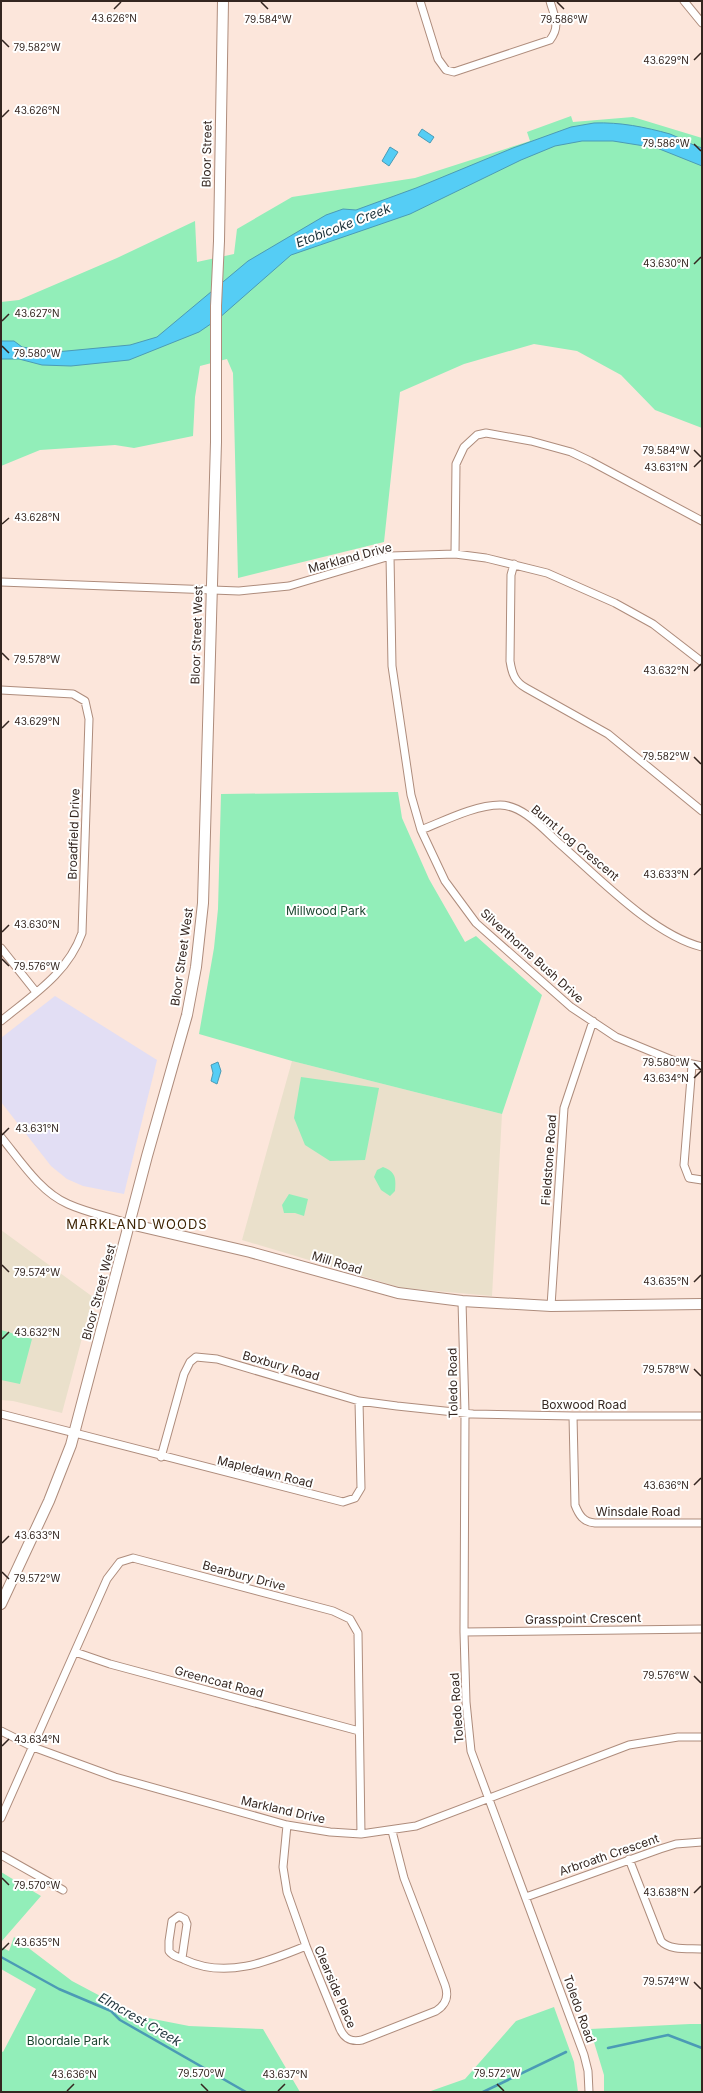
<svg xmlns="http://www.w3.org/2000/svg" width="703" height="2093" font-family="Inter,sans-serif">
<style>
.commercial{fill:#e2def4}
.education{fill:#eae0cb}
.green{fill:#92eeb9}
.water{fill:#55cdf5;stroke:#4b9bb5}
.lines{fill:none;stroke-linecap:round;stroke-linejoin:round}
.stream{stroke:#4b9bb5;stroke-width:2.5}
.street-casing{stroke:#ae8c7c;stroke-width:9}
.secondary-casing{stroke:#ae8c7c;stroke-width:12}
.street{stroke:#fff;stroke-width:7}
.secondary{stroke:#fff;stroke-width:10}
.ticks{fill:none;stroke:#342620;stroke-width:1.5}
.labels{text-anchor:middle;stroke-width:4;stroke-linejoin:round;paint-order:stroke}
.street-label{font-size:12px;fill:#342620;stroke:#fff}
.park-label{font-size:12px;fill:#1d4630;stroke:#fff}
.water-label{font-size:13px;font-style:italic;fill:#1d323a;stroke:#fff}
.neighbourhood-label{font-size:13px;letter-spacing:1px;fill:#3c2202;stroke:#fff}
.ticks-label{font-size:10px;text-anchor:middle;fill:#342620;stroke:#fff;stroke-width:4;stroke-linejoin:round;paint-order:stroke}
</style>
<rect width="100%" height="100%" fill="#fce6db"/>
<path class="commercial" d="M55 996 157 1060 124 1194 83 1186 67 1179 51 1166 1 1102V1038Z"/>
<path class="education" d="M292 1061 502 1114 492 1296 402 1288 242 1240Z
M1 1230 93 1297 62 1413 13 1401 1 1400Z"/>
<path class="green" d="M571 116 573 122 633 117 702 138V428L655 410 621 375 577 351 534 344 464 364 400 392 384 542 238 578 233 373 227 359 200 366 195 397 193 436 134 448 115 445 40 450 1 466V302L19 300 117 258 195 221 197 262 234 254 237 229 292 197 415 178 530 141 527 132Z
M398 792 402 818 429 879 465 942 476 936 542 995 502 1114 292 1061 199 1034 214 948 218 909 221 794Z
M301 1077 379 1088 365 1160 330 1161 305 1145 294 1118Z
M383 1167C396 1172 396 1178 395 1191L390 1196 381 1190 374 1177 377 1170Z
M289 1194 308 1199 304 1216 295 1213H284L282 1205Z
M1 1330 32 1339 20 1384 1 1380Z
M1 1872 41 1896 1 1942Z
M14 1937 72 1981 138 2016 189 2026 263 2029 300 2092H1V2051L3 2052 36 1989 1 1969V1947L9 1951Z
M554 2007 574 2062 578 2092H428L465 2079 516 2021Z
M690 2024H702V2092H604V2075L590 2029Z"/>
<path class="water" d="M594 123C620 122 645 127 670 134 681 138 691 145 702 148V166L657 148 613 141H582L555 146 521 160 410 214 291 255 218 319 199 332 129 360 71 366 42 365 19 359H1V341H14L22 347 56 352 130 345 157 337 248 261 326 215 343 209 356 210 416 188 513 148 571 127Z
M422 129 434 137 430 143 418 135Z
M390 147 398 152 389 166 382 161Z
M218 1062 221 1071 217 1084 211 1081 213 1073 211 1065Z"/>
<g class="lines">
<path class="stream" d="M1 1957 59 1989 111 2011 120 2020 246 2092
M608 2048 668 2035 702 2048
M483 2092 566 2052"/>
<g class="street-casing">
<path id="street" d="M420 1 438 59 446 70 454 72 550 40C561 26 554 16 550 1
M684 1 702 23
M455 554 456 464 464 447 477 435 486 433 531 441 571 452 590 461 702 521
M390 556 392 666 411 795 421 830 445 881 476 923 571 1007 616 1037 672 1060 702 1066
M514 564 511 575 510 661C512 674 515 682 526 688L608 734 702 811
M1 582 239 591 289 586 390 556 455 554 486 558 547 573 615 603 653 624 702 662
M1 690 73 694 85 701 89 719 82 933C68 973 33 995 1 1021
M421 830C444 821 475 805 500 805 523 805 544 830 560 844 598 877 653 935 702 947
M1 948 36 992
M692 1065 684 1165 689 1178 702 1180
M1 1137C20 1160 40 1192 68 1204 88 1213 110 1217 130 1224
M462 1301 465 1413 464 1632 466 1702 471 1751 584 2055 588 2071 589 2092
M551 1306 564 1108 593 1021
M1 1414 343 1502 355 1498 361 1488 359 1401
M573 1416 575 1505C579 1515 583 1522 595 1523H702
M161 1457 184 1374 190 1362 196 1357 217 1359 359 1401 397 1406 473 1414 573 1416H702
M464 1632 702 1629
M75 1652 110 1664 359 1731
M1 1731 33 1747 115 1777 287 1825 330 1832 361 1834 416 1826 629 1745 678 1737H702
M1 1818 107 1579 120 1562 133 1558 333 1611 350 1619 358 1633 361 1834
M287 1825 283 1867 287 1892 306 1946 340 2029C345 2040 352 2042 362 2040L436 2011C446 2005 449 1996 445 1985L404 1878 392 1831
M1 1855 63 1890
M629 1859 661 1941C670 1951 690 1948 702 1949
M526 1897 660 1849 676 1844 702 1842
M182 1958 187 1924 185 1919 179 1916 172 1921 169 1941V1951C173 1957 179 1957 185 1960 226 1979 267 1962 306 1946"/>
</g>
<g class="secondary-casing">
<path id="secondary" d="M130 1224 250 1252 398 1293 462 1301 551 1306 702 1304
M1 1604 49 1501 71 1445 147 1156 187 1015 196 967 203 903 216 442V306L219 241 223 1"/>
</g>
<use href="#street" class="street"/>
<use href="#secondary" class="secondary"/>
</g>
<path class="ticks" d="M261 2 268 9M557 2 564 9M114 9 121 2M2 40 9 47M694 60 701 53M2 117 9 110M694 144 701 151M694 264 701 257M2 321 9 314M2 346 9 353M694 450 701 457M694 467 701 460M2 524 9 518M2 653 9 660M694 671 701 664M2 728 9 721M694 757 701 764M694 875 701 868M2 932 9 925M2 959 9 966M694 1063 701 1070M694 1078 701 1071M2 1135 9 1128M2 1265 9 1272M694 1282 701 1275M2 1339 9 1332M694 1369 701 1376M694 1485 701 1478M2 1543 9 1536M2 1572 9 1579M694 1676 701 1683M2 1746 9 1739M2 1878 9 1885M694 1893 701 1886M2 1950 9 1943M694 1982 701 1989M201 2084 208 2091M497 2084 504 2091M67 2091 74 2084M278 2091 285 2084"/>
<g class="labels">
<g class="street-label">
<text transform="translate(207 154) rotate(-89)" y="4">Bloor Street</text>
<text transform="translate(350 558) rotate(-15)" y="4">Markland Drive</text>
<text transform="translate(197 635) rotate(-88)" y="4">Bloor Street West</text>
<text transform="translate(74 834) rotate(-88)" y="4">Broadfield Drive</text>
<text transform="translate(575 843) rotate(40)" y="4">Burnt Log Crescent</text>
<text transform="translate(532 956) rotate(42)" y="4">Silverthorne Bush Drive</text>
<text transform="translate(182 957) rotate(-82)" y="4">Bloor Street West</text>
<text transform="translate(549 1160) rotate(-86)" y="4">Fieldstone Road</text>
<text transform="translate(337 1263) rotate(17)" y="4">Mill Road</text>
<text transform="translate(99 1292) rotate(-75)" y="4">Bloor Street West</text>
<text transform="translate(281 1366) rotate(16)" y="4">Boxbury Road</text>
<text transform="translate(453 1383) rotate(-91)" y="4">Toledo Road</text>
<text x="584" y="1409">Boxwood Road</text>
<text transform="translate(265 1472) rotate(14)" y="4">Mapledawn Road</text>
<text x="638" y="1516">Winsdale Road</text>
<text transform="translate(244 1576) rotate(15)" y="4">Bearbury Drive</text>
<text transform="translate(583 1619) rotate(-1)" y="4">Grasspoint Crescent</text>
<text transform="translate(219 1682) rotate(15)" y="4">Greencoat Road</text>
<text transform="translate(457 1708) rotate(-94)" y="4">Toledo Road</text>
<text transform="translate(283 1810) rotate(13)" y="4">Markland Drive</text>
<text transform="translate(609 1855) rotate(-19)" y="4">Arbroath Crescent</text>
<text transform="translate(335 1987) rotate(67)" y="4">Clearside Place</text>
<text transform="translate(579 2009) rotate(70)" y="4">Toledo Road</text>
</g>
<g class="park-label">
<text x="326" y="915">Millwood Park</text>
<text x="68" y="2045">Bloordale Park</text>
</g>
<g class="water-label">
<text transform="translate(343 225) rotate(-21)" y="5">Etobicoke Creek</text>
<text transform="translate(140 2019) rotate(30)" y="5">Elmcrest Creek</text>
</g>
<g class="neighbourhood-label">
<text x="137" y="1229">MARKLAND WOODS</text>
</g>
</g>
<g class="ticks-label">
<text x="114" y="22">43.626°N</text>
<text x="268" y="23">79.584°W</text>
<text x="564" y="23">79.586°W</text>
<text x="37" y="51">79.582°W</text>
<text x="666" y="64">43.629°N</text>
<text x="37" y="114">43.626°N</text>
<text x="666" y="147">79.586°W</text>
<text x="666" y="267">43.630°N</text>
<text x="37" y="317">43.627°N</text>
<text x="37" y="357">79.580°W</text>
<text x="666" y="454">79.584°W</text>
<text x="666" y="471">43.631°N</text>
<text x="37" y="521">43.628°N</text>
<text x="37" y="663">79.578°W</text>
<text x="666" y="674">43.632°N</text>
<text x="37" y="725">43.629°N</text>
<text x="666" y="760">79.582°W</text>
<text x="666" y="878">43.633°N</text>
<text x="37" y="928">43.630°N</text>
<text x="37" y="970">79.576°W</text>
<text x="666" y="1066">79.580°W</text>
<text x="666" y="1082">43.634°N</text>
<text x="37" y="1132">43.631°N</text>
<text x="37" y="1276">79.574°W</text>
<text x="666" y="1285">43.635°N</text>
<text x="37" y="1336">43.632°N</text>
<text x="666" y="1373">79.578°W</text>
<text x="666" y="1489">43.636°N</text>
<text x="37" y="1539">43.633°N</text>
<text x="37" y="1582">79.572°W</text>
<text x="666" y="1679">79.576°W</text>
<text x="37" y="1743">43.634°N</text>
<text x="37" y="1889">79.570°W</text>
<text x="666" y="1896">43.638°N</text>
<text x="37" y="1946">43.635°N</text>
<text x="666" y="1985">79.574°W</text>
<text x="201" y="2077">79.570°W</text>
<text x="497" y="2077">79.572°W</text>
<text x="74" y="2078">43.636°N</text>
<text x="285" y="2078">43.637°N</text>
</g>
<rect width="703" height="2093" fill="none" stroke="#342620" stroke-width="4"/>
</svg>
